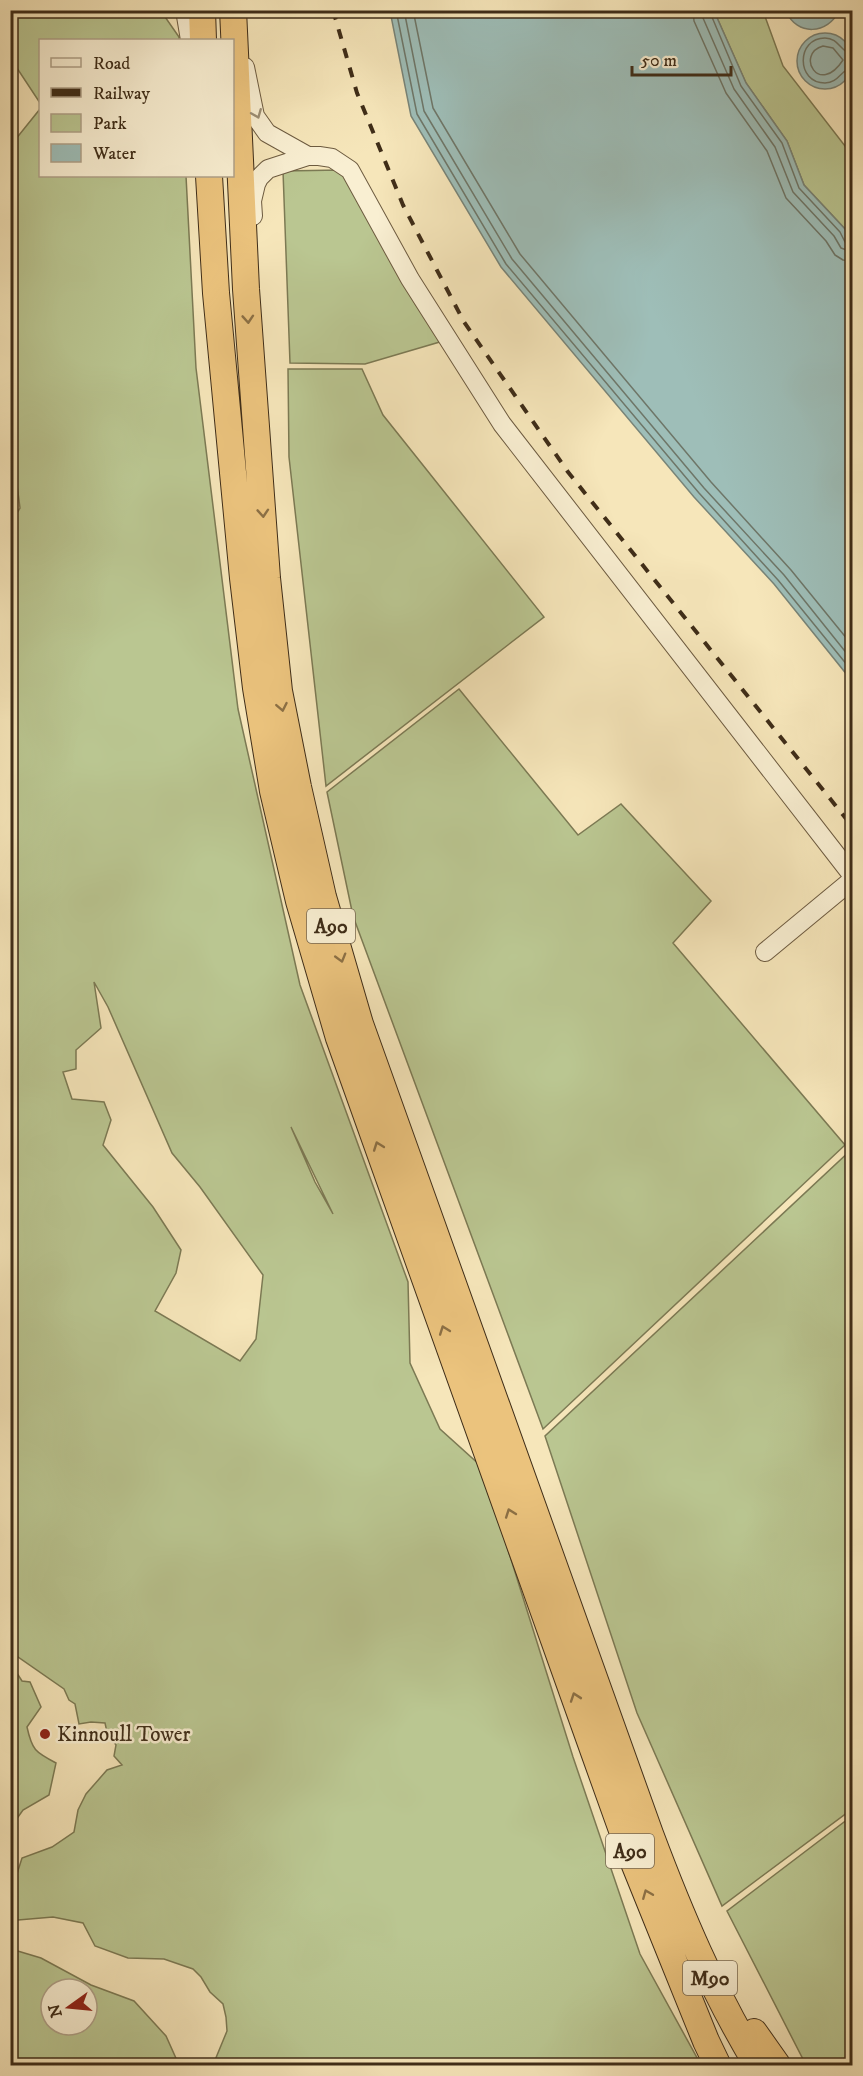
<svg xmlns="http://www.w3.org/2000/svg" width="863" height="2076" font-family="'IM FELL DW Pica',serif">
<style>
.green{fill:#bac691;stroke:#7c7a54;stroke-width:1.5;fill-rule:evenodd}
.water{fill:#9ebeb8;stroke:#788478;stroke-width:1.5}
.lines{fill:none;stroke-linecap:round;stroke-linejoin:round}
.shore{stroke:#6e7668;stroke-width:1.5}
.minor-casing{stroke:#6d5b40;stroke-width:20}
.highway-casing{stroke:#3f2d18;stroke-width:28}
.minor{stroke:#f9efd2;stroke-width:18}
.highway{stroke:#ebc37d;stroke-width:26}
.rail{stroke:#3f2d18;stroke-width:4;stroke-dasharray:10 10;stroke-linecap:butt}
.oneway{stroke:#9c8e75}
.oneway2{stroke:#8c7045}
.poi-dot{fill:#8f2418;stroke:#f9efd2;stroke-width:2}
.labels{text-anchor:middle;stroke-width:5;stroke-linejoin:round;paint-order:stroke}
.shield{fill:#f9efd2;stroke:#776750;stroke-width:1.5}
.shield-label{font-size:20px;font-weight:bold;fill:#3f2d18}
.poi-label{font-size:21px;fill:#3f2d18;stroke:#f9efd2;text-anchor:start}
</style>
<rect width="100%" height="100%" fill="#f6e6ba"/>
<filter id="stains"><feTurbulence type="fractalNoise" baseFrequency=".00333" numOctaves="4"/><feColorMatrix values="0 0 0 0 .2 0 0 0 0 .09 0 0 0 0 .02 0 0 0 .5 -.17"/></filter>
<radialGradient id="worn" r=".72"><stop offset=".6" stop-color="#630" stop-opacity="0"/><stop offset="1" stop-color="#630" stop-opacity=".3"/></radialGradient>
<path class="green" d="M10 11H161L179 37V40H40V103L11 59Z
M714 11H763L783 66 852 155V245L845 229 804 185 787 141 746 83Z
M40 109V176H186L196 368 238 709 300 985 408 1282 410 1363 440 1429 482 1467 573 1757 640 1954 701 2065H213L227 2031 226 2017 223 2004 210 1992 201 1977 193 1969 164 1959 128 1958 95 1946 83 1923 53 1917 18 1920 11 1916V1887L16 1877 22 1858 52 1847 74 1832 78 1810 86 1794 107 1770 122 1765 114 1756 116 1745 107 1732 105 1723 91 1722 79 1724 75 1704 69 1700 64 1689 11 1652 10 525 20 508 16 477 10 475 11 145ZM94 982 108 1007 172 1153 200 1187 263 1275 256 1339 240 1361 155 1311 176 1273 181 1250 153 1207 103 1145 111 1120 104 1102 72 1099 63 1072 76 1069V1050L101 1028ZM291 1127 333 1214 315 1182Z
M340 170 416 305 443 341 365 364 290 363 283 171Z
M288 369H362L383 415 544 617 326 786 289 457Z
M459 689 578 835 621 804 711 901 673 943 845 1145 543 1429 353 916 327 792Z
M852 1149V1809L722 1906 637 1713 545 1436Z
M11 1668 15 1670 22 1681 30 1682 41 1707 27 1727C32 1750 35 1752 56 1763L49 1795 23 1810 11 1827Z
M852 1816V2065H806L727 1911Z
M11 1949 41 1958 91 1985 134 2001 166 2036 179 2065H11ZM51 1989H87V2025H51Z"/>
<path class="water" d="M390 11H714L746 83 787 141 804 185 845 229 852 243V681L774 584 694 497 501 267 411 116Z
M786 11H839C828 34 797 37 786 11Z
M797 61a28 28 0 1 1 56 0a28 28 0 1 1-56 0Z"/>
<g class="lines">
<path class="shore" d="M396 10 417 114 506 264 699 493 778 580 852 671
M404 10 424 111 512 259 704 488 784 575 852 660
M413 10 433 108 520 254 711 482 791 570 852 645
M693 10 694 21 726 93 767 151 786 198 826 241 835 255 843 260 852 261
M702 10 703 18 734 89 775 147 793 192 834 236 841 248 852 252
M709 10 741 86 782 143 799 188 840 232 845 242 852 244
M823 46 833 48 843 60C819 97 795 54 823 46Z
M852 54C841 53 839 38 825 38 796 38 796 83 825 83 839 83 841 69 852 68"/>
<g class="minor-casing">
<path id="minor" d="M185 10 190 40
M245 67 255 116 267 133 308 156
M253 216 252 201 256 184 259 178 268 169 308 156H319L332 158 350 170 410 279 502 424 852 875
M765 952 852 880"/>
</g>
<g class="highway-casing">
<path id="highway" d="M202 10 203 40
M233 10 246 289 267 578 279 691 298 787 323 897 360 1024 650 1834C680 1914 713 1992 758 2066
M209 176 216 293 243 578 256 688 273 791 299 901 339 1038 594 1752 632 1858 706 2041 718 2066
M754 2032 778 2066"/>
</g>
<use href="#minor" class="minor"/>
<use href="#highway" class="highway"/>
<path class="rail" d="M333 10 357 93 403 205 464 322 568 472 852 826"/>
</g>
<defs><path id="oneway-chevron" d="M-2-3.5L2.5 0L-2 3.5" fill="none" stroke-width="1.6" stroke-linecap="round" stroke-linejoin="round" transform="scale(1.5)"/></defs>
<use class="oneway" href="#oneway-chevron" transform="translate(257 114) rotate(68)"/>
<g class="oneway2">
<use href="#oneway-chevron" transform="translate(248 319) rotate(86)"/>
<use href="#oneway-chevron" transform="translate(263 513) rotate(86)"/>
<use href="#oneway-chevron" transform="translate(282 707) rotate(79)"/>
<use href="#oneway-chevron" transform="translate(341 958) rotate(74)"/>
<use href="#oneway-chevron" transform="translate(378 1146) rotate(-110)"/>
<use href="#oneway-chevron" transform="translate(444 1330) rotate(-110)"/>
<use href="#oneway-chevron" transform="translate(510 1513) rotate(-110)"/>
<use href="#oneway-chevron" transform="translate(575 1697) rotate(-109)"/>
<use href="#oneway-chevron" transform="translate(647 1894) rotate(-112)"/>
</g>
<circle class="poi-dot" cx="45" cy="1734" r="6"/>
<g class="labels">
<g class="shield">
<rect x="307" y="909" width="48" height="34" rx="4.5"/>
<rect x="606" y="1834" width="48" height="34" rx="4.5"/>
<rect x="683" y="1961" width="54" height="34" rx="4.5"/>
</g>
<g class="shield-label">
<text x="331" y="933">A90</text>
<text x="630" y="1858">A90</text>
<text x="710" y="1985">M90</text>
</g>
<g class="poi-label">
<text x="57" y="1741">Kinnoull Tower</text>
</g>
</g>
<rect width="863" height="2076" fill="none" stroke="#f6e6ba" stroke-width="36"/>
<rect x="12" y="12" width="839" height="2052" fill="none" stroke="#3f2d18" stroke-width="3"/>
<rect x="18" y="18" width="827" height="2040" fill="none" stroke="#3f2d18" stroke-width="1.5"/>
<rect x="39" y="39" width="195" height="138" fill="#f9efd2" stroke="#afa188" stroke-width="1.5"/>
<rect x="51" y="58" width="30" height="9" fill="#f9efd2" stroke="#afa188" stroke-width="1.5"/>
<text x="93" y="69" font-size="18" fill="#3f2d18">Road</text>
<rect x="51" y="88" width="30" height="9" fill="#3f2d18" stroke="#afa188" stroke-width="1.5"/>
<text x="93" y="99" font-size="18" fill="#3f2d18">Railway</text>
<rect x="51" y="114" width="30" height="18" fill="#bac691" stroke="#afa188" stroke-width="1.5"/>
<text x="93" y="129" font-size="18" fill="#3f2d18">Park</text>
<rect x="51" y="144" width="30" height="18" fill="#9ebeb8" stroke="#afa188" stroke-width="1.5"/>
<text x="93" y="159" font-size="18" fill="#3f2d18">Water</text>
<g transform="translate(69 2007) rotate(255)"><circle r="28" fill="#f9efd2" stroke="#afa188" stroke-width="1.5"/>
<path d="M0-4.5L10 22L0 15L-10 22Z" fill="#8f2418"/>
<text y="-9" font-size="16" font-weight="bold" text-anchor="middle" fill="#3f2d18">N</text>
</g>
<path d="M632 66v9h99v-9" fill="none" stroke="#3f2d18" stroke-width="3"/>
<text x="641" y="66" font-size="18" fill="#3f2d18" stroke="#f9efd2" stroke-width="4.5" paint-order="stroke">50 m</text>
<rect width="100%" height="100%" filter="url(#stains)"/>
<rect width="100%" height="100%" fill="url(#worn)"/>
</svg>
